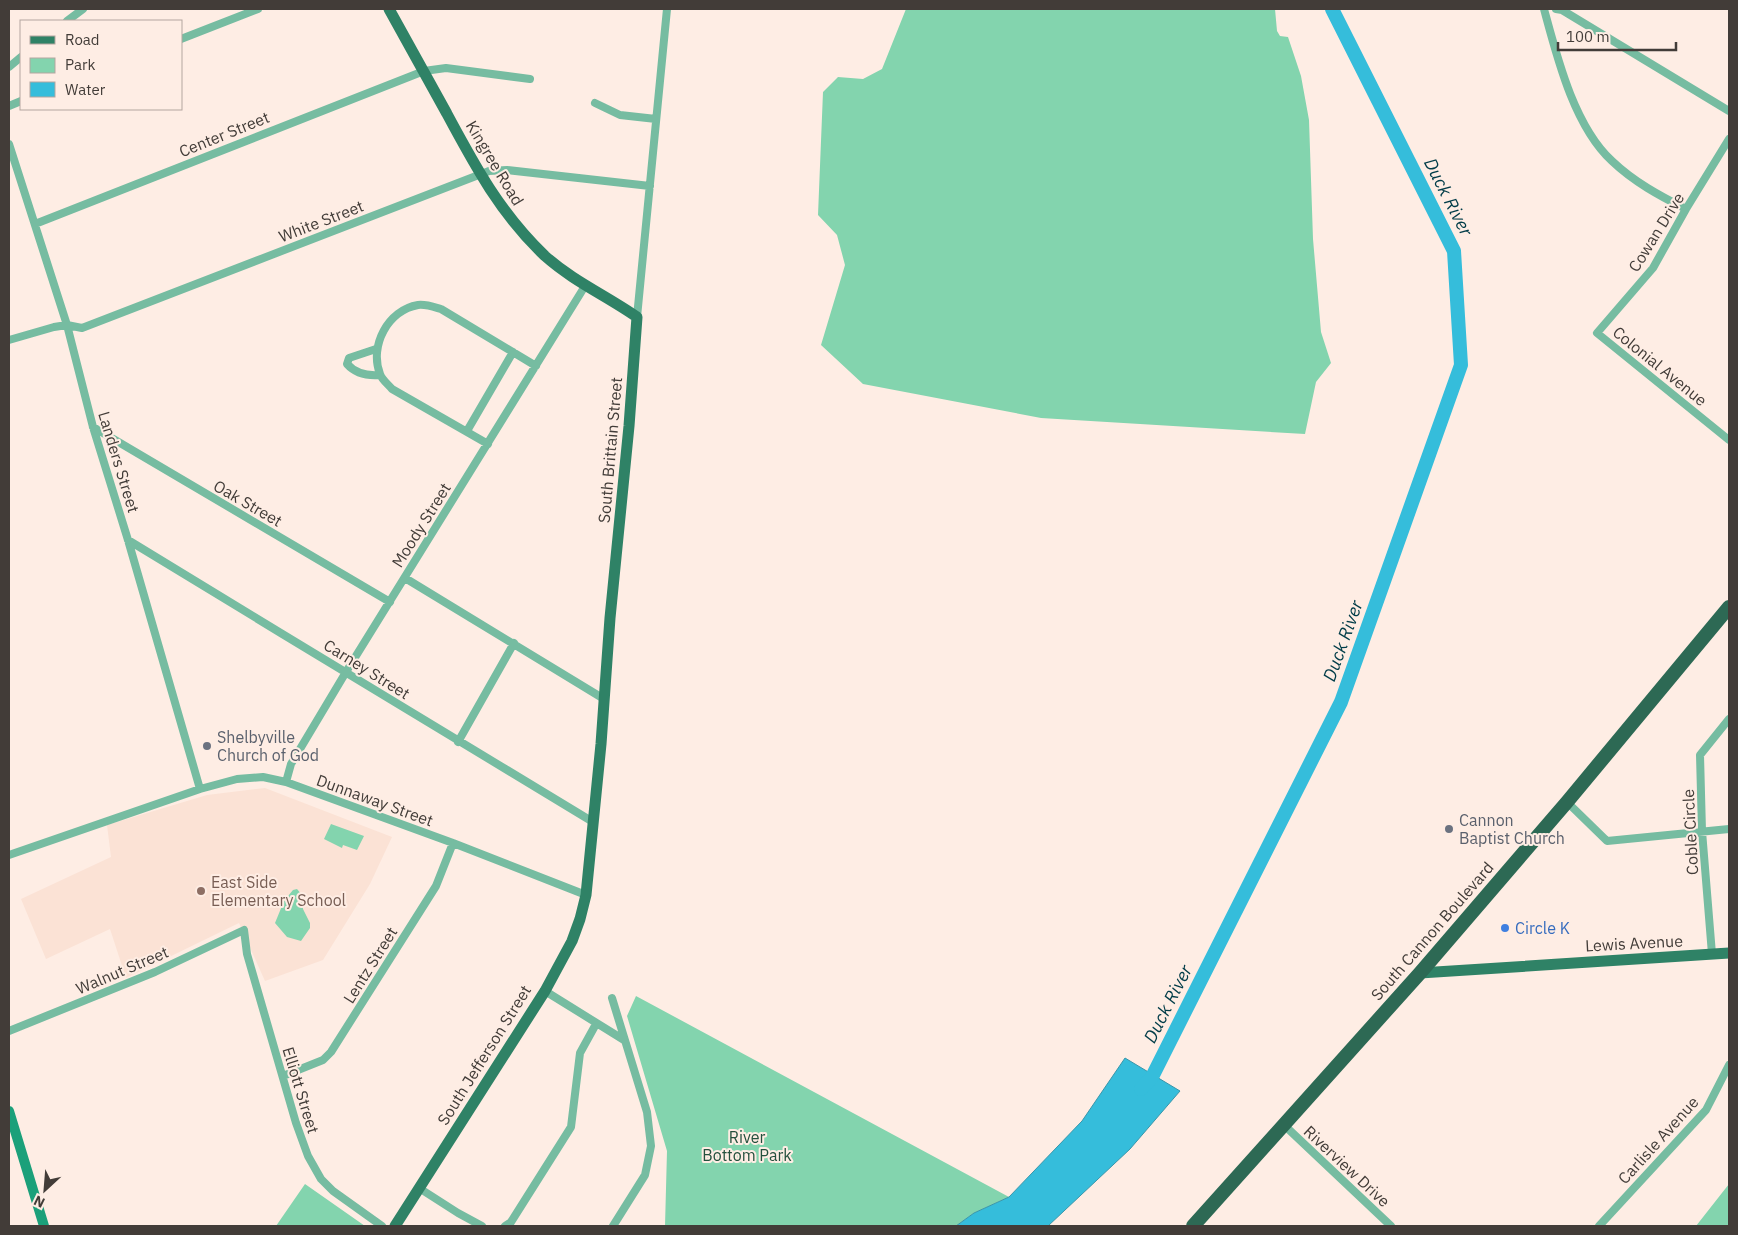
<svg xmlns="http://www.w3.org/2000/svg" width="1738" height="1235" font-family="'IBM Plex Sans',sans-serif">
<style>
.built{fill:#fbe2d5}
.green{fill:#83d4ae}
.water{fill:#35bddb;stroke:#3996aa}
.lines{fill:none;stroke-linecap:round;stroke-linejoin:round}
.river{stroke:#35bddb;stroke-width:14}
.street{stroke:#76bca1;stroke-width:8}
.secondary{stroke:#1ba07a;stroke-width:10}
.primary{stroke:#2f8266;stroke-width:11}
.highway{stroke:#2d6954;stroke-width:14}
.worship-dot{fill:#6b7280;stroke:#feede4;stroke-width:2}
.education-dot{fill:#8d6e63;stroke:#feede4;stroke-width:2}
.shop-dot{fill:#3f7fe0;stroke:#feede4;stroke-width:2}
.labels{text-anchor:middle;stroke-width:4;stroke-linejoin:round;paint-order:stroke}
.street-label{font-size:16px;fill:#423c38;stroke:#feede4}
.worship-label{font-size:16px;fill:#5b616d;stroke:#feede4;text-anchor:start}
.education-label{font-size:16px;fill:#785e54;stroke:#feede4;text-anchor:start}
.shop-label{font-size:16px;fill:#366cbe;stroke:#feede4;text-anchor:start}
.park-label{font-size:16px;fill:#24503d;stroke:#feede4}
.water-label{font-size:18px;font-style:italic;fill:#003c48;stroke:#feede4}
</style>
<rect width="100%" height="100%" fill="#feede4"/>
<path class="built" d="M265 788 392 837 370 884 323 960 265 981 239 923 126 978 110 929 46 959 21 899 111 857 107 825 207 795Z"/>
<path class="green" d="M906 9H1275L1277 31 1280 36 1288 37 1301 76 1309 120 1313 239 1321 332 1331 363 1316 382 1305 434 1041 418 863 384 821 345 845 265 837 235 818 215 823 92 838 77 863 79 882 69Z
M331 824 364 836 357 850 343 845 342 848 324 839Z
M297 889 302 895 303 909 310 923V928L301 941 287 937 275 923 284 901 293 890Z
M636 996 1009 1197 974 1213 956 1226H665L667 1151 627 1016Z
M305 1184 365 1226H276Z
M1729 1184V1226H1696Z"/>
<path class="water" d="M1125 1058 1180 1091 1130 1149 1048 1226H956L974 1213 1009 1197 1082 1121Z"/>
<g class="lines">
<path class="river" d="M1141 1089 1152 1077 1341 702 1461 365 1454 251 1332 9"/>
<path class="street" d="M1544 9C1557 57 1574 126 1612 161 1634 182 1660 196 1686 209
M1556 9 1562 10 1729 111
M67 21 83 9
M181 39 258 9
M9 67 21 57
M595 103 620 115 656 119
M9 106 21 101
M1729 139 1686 209 1653 268 1597 333 1729 440
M9 144 67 325 93 427 128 540 200 789
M35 224 424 71 446 68 530 79
M637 317 667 9
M9 340 54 327 67 325 82 328 489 171 507 170 650 186
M376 349 349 358 347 364C356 374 368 376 380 375
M93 427 390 602
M467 431 513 352
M488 444 392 389C388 384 382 380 380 374 369 346 388 310 418 305 426 304 434 307 441 309L536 366
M128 540C283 634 437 729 593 822
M405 578 604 699
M458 742 514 643
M286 782 291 764 346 672 585 286
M1567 802 1607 841 1729 829
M9 855 200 789 237 779 263 777 286 782 453 843 586 895
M1712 954 1702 831 1700 755 1729 719
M545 991 624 1040
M612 998 647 1112 651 1146 645 1175 613 1226
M9 1031 155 972 244 930 247 954 296 1123 308 1156 321 1179 333 1191 382 1226
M283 1076 323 1060 331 1052 436 886 453 843
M1284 1125 1391 1226
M419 1188 458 1213 482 1226
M505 1226 511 1222 571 1127 580 1053 596 1024
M1599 1226 1706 1110 1729 1065"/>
<path class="secondary" d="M9 1111 44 1226"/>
<path class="primary" d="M389 9C408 43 427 78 446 112 475 166 500 213 545 256 573 281 607 296 637 317L629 426 610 618 601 744 586 895 580 919 572 941 545 991 395 1226
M1420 973 1729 953"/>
<path class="highway" d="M1193 1226 1420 973 1567 802 1729 607"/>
</g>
<g class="worship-dot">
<circle cx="207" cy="746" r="5"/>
<circle cx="1449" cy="829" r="5"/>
</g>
<circle class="education-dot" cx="201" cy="891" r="5"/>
<circle class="shop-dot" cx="1505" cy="928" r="5"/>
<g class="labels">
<g class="street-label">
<text transform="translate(224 134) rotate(-22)" y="6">Center Street</text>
<text transform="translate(495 163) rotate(59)" y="6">Kingree Road</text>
<text transform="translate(321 221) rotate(-21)" y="6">White Street</text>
<text transform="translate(1656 232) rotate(-58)" y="6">Cowan Drive</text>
<text transform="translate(1660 366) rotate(39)" y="6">Colonial Avenue</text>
<text transform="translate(610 450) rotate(-85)" y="6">South Brittain Street</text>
<text transform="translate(119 462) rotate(73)" y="6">Landers Street</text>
<text transform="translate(248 503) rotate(30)" y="6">Oak Street</text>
<text transform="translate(421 525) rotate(-58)" y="6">Moody Street</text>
<text transform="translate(367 669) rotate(32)" y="6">Carney Street</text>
<text transform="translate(375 800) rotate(20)" y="6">Dunnaway Street</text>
<text transform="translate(1690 832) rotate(-93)" y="6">Coble Circle</text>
<text transform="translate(1432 931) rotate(-49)" y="6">South Cannon Boulevard</text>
<text transform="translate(1634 943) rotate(-3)" y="6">Lewis Avenue</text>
<text transform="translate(370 965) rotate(-58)" y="6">Lentz Street</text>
<text transform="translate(122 970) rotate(-23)" y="6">Walnut Street</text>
<text transform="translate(484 1055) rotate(-58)" y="6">South Jefferson Street</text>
<text transform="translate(301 1090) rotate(73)" y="6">Elliott Street</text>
<text transform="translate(1658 1140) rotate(-48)" y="6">Carlisle Avenue</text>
<text transform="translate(1347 1166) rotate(43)" y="6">Riverview Drive</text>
</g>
<g class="worship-label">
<text x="217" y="743">Shelbyville<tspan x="217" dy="18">Church of God</tspan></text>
<text x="1459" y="826">Cannon<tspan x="1459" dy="18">Baptist Church</tspan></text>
</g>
<g class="education-label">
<text x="211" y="888">East Side<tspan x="211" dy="18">Elementary School</tspan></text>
</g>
<g class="shop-label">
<text x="1515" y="934">Circle K</text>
</g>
<g class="park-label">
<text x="747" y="1143">River<tspan x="747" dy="18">Bottom Park</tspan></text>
</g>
<g class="water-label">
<text transform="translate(1448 197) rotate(63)" y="6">Duck River</text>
<text transform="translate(1343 641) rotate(-70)" y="6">Duck River</text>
<text transform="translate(1168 1004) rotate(-63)" y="6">Duck River</text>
</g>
</g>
<rect width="1738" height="1235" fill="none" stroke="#423c38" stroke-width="20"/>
<rect x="20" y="20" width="162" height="90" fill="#feede4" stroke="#b3a69f"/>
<rect x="30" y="36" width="25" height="8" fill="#2f8266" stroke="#b3a69f"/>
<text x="65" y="45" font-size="15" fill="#423c38">Road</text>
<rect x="30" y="58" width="25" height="15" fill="#83d4ae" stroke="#b3a69f"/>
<text x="65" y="70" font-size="15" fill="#423c38">Park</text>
<rect x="30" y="82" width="25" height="15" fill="#35bddb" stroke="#b3a69f"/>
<text x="65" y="95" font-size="15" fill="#423c38">Water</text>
<g transform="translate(45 1190) rotate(206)" stroke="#feede4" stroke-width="4" paint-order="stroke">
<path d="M0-4L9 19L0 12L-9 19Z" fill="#423c38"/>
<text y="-8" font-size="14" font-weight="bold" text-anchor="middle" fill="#423c38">N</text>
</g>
<path d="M1558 42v8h118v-8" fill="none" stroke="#423c38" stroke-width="2.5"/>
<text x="1566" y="42" font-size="15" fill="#423c38" stroke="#feede4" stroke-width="4" paint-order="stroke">100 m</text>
</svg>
